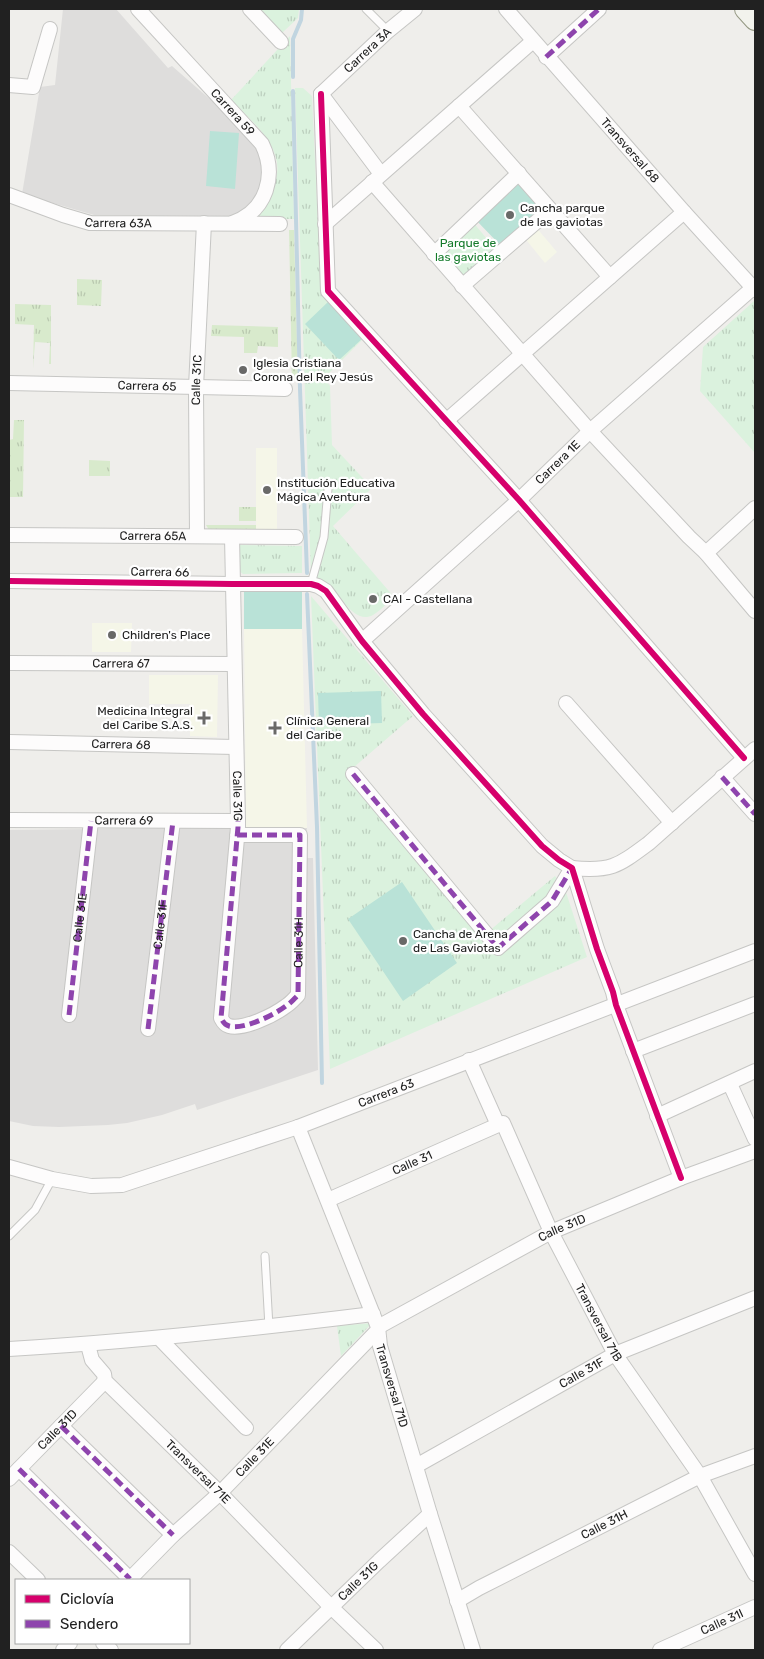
<svg xmlns="http://www.w3.org/2000/svg" width="764" height="1659" font-family="Rubik,sans-serif">
<style>
.residential{fill:#dedddc}
.education{fill:#f5f6e8}
.grass{fill:url(#grass-tufts)}
.park{fill:url(#park-tufts)}
.pitch{fill:#b9e2d7}
.lines{fill:none;stroke-linecap:round;stroke-linejoin:round}
.stream{stroke:#c1d5e0;stroke-width:4}
.lane-casing{stroke:#c6c6c4;stroke-width:9}
.street-casing{stroke:#c6c6c4;stroke-width:16}
.secondary-casing{stroke:#949883;stroke-width:22}
.lane{stroke:#fdfcfc;stroke-width:7}
.street{stroke:#fdfcfc;stroke-width:14}
.secondary{stroke:#f2f3ed;stroke-width:20}
.quiet{stroke:#8e44ad;stroke-width:5;stroke-dasharray:10 5;stroke-linecap:butt}
.cycleway-casing{stroke:#fff;stroke-width:9}
.cycleway{stroke:#d6006c;stroke-width:6}
.poi-dot{fill:#696968;stroke:#fff;stroke-width:2}
.labels{text-anchor:middle;stroke-width:4.5;stroke-linejoin:round;paint-order:stroke}
.street-label{font-size:12px;fill:#212121;stroke:#fff}
.poi-label{font-size:12px;fill:#212121;stroke:#fff;text-anchor:start}
.park-label{font-size:12px;fill:#147a2a;stroke:#fff}
</style>
<defs>
<pattern id="grass-tufts" width="24" height="20" patternUnits="userSpaceOnUse" patternTransform="scale(1.25)"><rect width="24" height="20" fill="#d8eacc"/><path d="M3 7l-1-3M5 7V3M7 7l1-3M15 17l-1-3M17 17v-4M19 17l1-3" fill="none" stroke="#b9c8af"/></pattern>
<pattern id="park-tufts" width="24" height="20" patternUnits="userSpaceOnUse" patternTransform="scale(1.25)"><rect width="24" height="20" fill="#dbf2de"/><path d="M3 7l-1-3M5 7V3M7 7l1-3M15 17l-1-3M17 17v-4M19 17l1-3" fill="none" stroke="#bccfbe"/></pattern>
</defs>
<rect width="100%" height="100%" fill="#efeeeb"/>
<path class="residential" d="M63 9H116L168 68 172 66 220 108 261 153 264 183 251 207 235 216 94 215 22 194 40 87 55 85Z
M246 827 307 828 305 858H313L318 1070 197 1110 195 1104 162 1115 127 1123 108 1125 59 1127 33 1126 9 1121V830Z"/>
<path class="education" d="M535 226 557 252 545 263 523 236Z
M256 448H277V533H256Z
M92 623H132L131 652H92Z
M244 629H302L307 828 246 827Z
M149 675H218L217 737 190 736V704H149Z"/>
<path class="grass" d="M289 230H294L298 380H292Z
M77 279 102 280 101 306 77 305Z
M15 304 51 305V364H49L50 343 35 342 33 369 34 325 15 324Z
M212 325 278 327V347L258 346 257 353H244V337L211 336Z
M14 420H24L23 497H9V440L13 439Z
M89 460 110 461V476H89Z
M239 507H256V521H239Z
M206 525H256V531L209 530Z"/>
<path class="park" d="M260 9H299L298 18 282 33Z
M290 36 294 219H252C259 207 270 195 275 182 287 148 251 121 231 100Z
M295 88H303L312 96 321 290 365 337 324 378 330 386 332 445 372 488 333 526 394 597C387 603 380 611 373 615 354 625 341 595 329 585 324 581 317 578 311 576Z
M472 221 497 251 465 279 439 249Z
M754 301 755 302V453L700 391 703 347Z
M239 545 302 546V573L243 574 239 571Z
M311 596 413 716 346 774 482 937 555 876 565 889 587 957 330 1069Z
M372 1323 341 1356 337 1326Z"/>
<path class="pitch" d="M210 131 239 133 235 189 206 186Z
M516 180 545 211 502 247 475 219Z
M329 301 363 338 339 360 305 324Z
M302 590V629H244V591Z
M381 691 382 723 319 725 318 693Z
M402 882 457 963 403 1001 348 919Z"/>
<g class="lines">
<path class="stream" d="M293 77V39L301 20 302 9
M293 91 300 389 307 573
M307 594 317 827 322 1083"/>
<g class="lane-casing">
<path id="lane" d="M366 9 388 31
M311 584 324 537 328 489
M9 1236 35 1210 52 1179
M265 1256 269 1327"/>
</g>
<g class="street-casing">
<g id="street">
<path id="s1" d="M138 9 262 144C277 175 267 211 232 223"/>
<path d="M250 9 281 42"/>
<path id="s2" d="M506 9 684 212 755 290"/>
<path d="M546 57 599 9"/>
<path d="M9 85 33 87 50 29"/>
<path d="M321 94 328 291 519 500 744 758"/>
<path id="s3" d="M321 94 388 31 415 9"/>
<path d="M321 94 381 174"/>
<path d="M459 106 610 277"/>
<path d="M372 182 590 431 689 537 706 553 755 611"/>
<path id="s4" d="M9 195 63 215 90 223 280 224"/>
<path d="M325 224 533 41"/>
<path d="M434 254 519 173"/>
<path d="M462 286 550 210"/>
<path id="s5" d="M9 383 285 389"/>
<path d="M446 421 684 212"/>
<path id="s6" d="M9 535 296 537"/>
<path id="s7" d="M197 536 196 387 204 223"/>
<path id="s8" d="M232 537 238 821V827L221 1018C223 1022 225 1025 229 1026 244 1030 274 1015 286 1006 291 1003 294 999 298 995L300 835H237"/>
<path d="M706 553 755 508"/>
<path d="M9 581 232 584H311L318 586 326 591 362 641 423 714 542 846 559 860 572 868 597 949 613 992 616 1005 681 1178"/>
<path id="s9" d="M362 641 519 500 590 431 755 286"/>
<path id="s10" d="M9 663 234 664"/>
<path d="M566 703 672 823"/>
<path id="s11" d="M9 742 235 747"/>
<path d="M353 774 498 948 552 901 572 868C611 872 618 866 649 843L755 749"/>
<path d="M722 777 755 814"/>
<path id="s12" d="M9 820 238 821"/>
<path id="s13" d="M69 1015 91 821"/>
<path id="s14" d="M148 1029 173 821"/>
<path d="M633 1051 755 1004"/>
<path id="s15" d="M469 1060 498 1125 503 1123 551 1232 615 1354 700 1476 755 1574"/>
<path d="M730 1084 755 1139"/>
<path d="M657 1116 755 1071"/>
<path id="s16" d="M298 1127 378 1327 380 1346 430 1514 473 1650"/>
<path id="s17" d="M9 1167 52 1179 91 1186 122 1185 298 1127 755 951"/>
<path id="s18" d="M328 1200 498 1125"/>
<path id="s19" d="M378 1327 551 1232 681 1178 755 1151"/>
<path d="M159 1338 246 1428"/>
<path id="s20" d="M88 1345 92 1360 104 1374 105 1381 220 1493 331 1607 376 1650"/>
<path d="M9 1349C131 1342 252 1329 373 1314"/>
<path d="M61 1426 173 1535"/>
<path id="s21" d="M416 1466 615 1354 755 1298"/>
<path d="M19 1469 130 1579"/>
<path id="s22" d="M9 1479 105 1381"/>
<path d="M9 1552 38 1580"/>
<path id="s23" d="M129 1580 173 1535 220 1493 378 1330"/>
<path id="s24" d="M457 1601 479 1588 700 1476 755 1456"/>
<path d="M103 1643 111 1650"/>
<path d="M63 1650 70 1643"/>
<path id="s25" d="M287 1650 379 1561 430 1514"/>
<path id="s26" d="M660 1650 755 1607"/>
</g>
</g>
<g class="secondary-casing">
<path id="secondary" d="M745 9 755 20"/>
</g>
<use href="#lane" class="lane"/>
<use href="#street" class="street"/>
<use href="#secondary" class="secondary"/>
<path class="quiet" d="M546 57 599 9
M353 774 498 948 552 901 572 868
M722 777 755 814
M237 835H300L298 995C294 999 291 1003 286 1006 274 1015 244 1030 229 1026 225 1025 223 1022 221 1018L238 827V821
M69 1015 91 821
M148 1029 173 821
M61 1426 173 1535
M19 1469 130 1579"/>
<g class="cycleway-casing">
<path id="cycleway" d="M321 94 328 291 519 500 744 758
M9 581 232 584H311L318 586 326 591 362 641 423 714 542 846 559 860 572 868 597 949 613 992 616 1005 681 1178"/>
</g>
<use href="#cycleway" class="cycleway"/>
</g>
<g class="poi-dot">
<circle cx="510" cy="215" r="5"/>
<circle cx="243" cy="370" r="5"/>
<circle cx="267" cy="490" r="5"/>
<circle cx="373" cy="599" r="5"/>
<circle cx="112" cy="635" r="5"/>
<path d="M201.5 710.5h5v5h5v5h-5v5h-5v-5h-5v-5h5z"/>
<path d="M272.5 720.5h5v5h5v5h-5v5h-5v-5h-5v-5h5z"/>
<circle cx="403" cy="941" r="5"/>
</g>
<g class="labels">
<g class="street-label">
<text dy="4" stroke="none"><textPath href="#s3" startOffset="64">Carrera 3A</textPath></text>
<text dy="4" stroke="none"><textPath href="#s1" startOffset="140">Carrera 59</textPath></text>
<text dy="4" stroke="none"><textPath href="#s2" startOffset="188">Transversal 68</textPath></text>
<text dy="4" stroke="none"><textPath href="#s4" startOffset="114">Carrera 63A</textPath></text>
<text dy="4" stroke="none"><textPath href="#s7" startOffset="156">Calle 31C</textPath></text>
<text dy="4" stroke="none"><textPath href="#s5" startOffset="138">Carrera 65</textPath></text>
<text dy="4" stroke="none"><textPath href="#s9" startOffset="265">Carrera 1E</textPath></text>
<text dy="4" stroke="none"><textPath href="#s6" startOffset="144">Carrera 65A</textPath></text>
<text transform="translate(160 572) rotate(1)" y="4">Carrera 66</text>
<text dy="4" stroke="none"><textPath href="#s10" startOffset="112">Carrera 67</textPath></text>
<text dy="4" stroke="none"><textPath href="#s11" startOffset="112">Carrera 68</textPath></text>
<text dy="4" stroke="none"><textPath href="#s8" startOffset="259">Calle 31G</textPath></text>
<text dy="4" stroke="none"><textPath href="#s12" startOffset="115">Carrera 69</textPath></text>
<text dy="4" stroke="none"><textPath href="#s13" startOffset="98">Calle 31E</textPath></text>
<text dy="4" stroke="none"><textPath href="#s14" startOffset="105">Calle 31F</textPath></text>
<text dy="4" stroke="none"><textPath href="#s8" startOffset="624">Calle 31H</textPath></text>
<text dy="4" stroke="none"><textPath href="#s17" startOffset="395">Carrera 63</textPath></text>
<text dy="4" stroke="none"><textPath href="#s18" startOffset="92">Calle 31</textPath></text>
<text dy="4" stroke="none"><textPath href="#s19" startOffset="209">Calle 31D</textPath></text>
<text dy="4" stroke="none"><textPath href="#s15" startOffset="298">Transversal 71B</textPath></text>
<text dy="4" stroke="none"><textPath href="#s21" startOffset="190">Calle 31F</textPath></text>
<text dy="4" stroke="none"><textPath href="#s16" startOffset="276">Transversal 71D</textPath></text>
<text dy="4" stroke="none"><textPath href="#s22" startOffset="69">Calle 31D</textPath></text>
<text dy="4" stroke="none"><textPath href="#s23" startOffset="176">Calle 31E</textPath></text>
<text dy="4" stroke="none"><textPath href="#s20" startOffset="171">Transversal 71E</textPath></text>
<text dy="4" stroke="none"><textPath href="#s24" startOffset="166">Calle 31H</textPath></text>
<text dy="4" stroke="none"><textPath href="#s25" startOffset="99">Calle 31G</textPath></text>
<text dy="4" stroke="none"><textPath href="#s26" startOffset="68">Calle 31I</textPath></text>
</g>
<g class="poi-label">
<text x="520" y="212">Cancha parque<tspan x="520" dy="14">de las gaviotas</tspan></text>
<text x="253" y="367">Iglesia Cristiana<tspan x="253" dy="14">Corona del Rey Jesús</tspan></text>
<text x="277" y="487">Institución Educativa<tspan x="277" dy="14">Mágica Aventura</tspan></text>
<text x="383" y="603">CAI - Castellana</text>
<text x="122" y="639">Children's Place</text>
<text x="193" y="715" text-anchor="end">Medicina Integral<tspan x="193" dy="14">del Caribe S.A.S.</tspan></text>
<text x="286" y="725">Clínica General<tspan x="286" dy="14">del Caribe</tspan></text>
<text x="413" y="938">Cancha de Arena<tspan x="413" dy="14">de Las Gaviotas</tspan></text>
</g>
<g class="park-label">
<text x="468" y="247">Parque de<tspan x="468" dy="14">las gaviotas</tspan></text>
</g>
</g>
<rect width="764" height="1659" fill="none" stroke="#212121" stroke-width="20"/>
<rect x="15" y="1579" width="175" height="65" fill="#ffffff" stroke="#a6a6a6"/>
<rect x="25" y="1595" width="25" height="8" fill="#d6006c" stroke="#a6a6a6"/>
<text x="60" y="1604" font-size="15" fill="#212121">Ciclovía</text>
<rect x="25" y="1620" width="25" height="8" fill="#8e44ad" stroke="#a6a6a6"/>
<text x="60" y="1629" font-size="15" fill="#212121">Sendero</text>
</svg>
